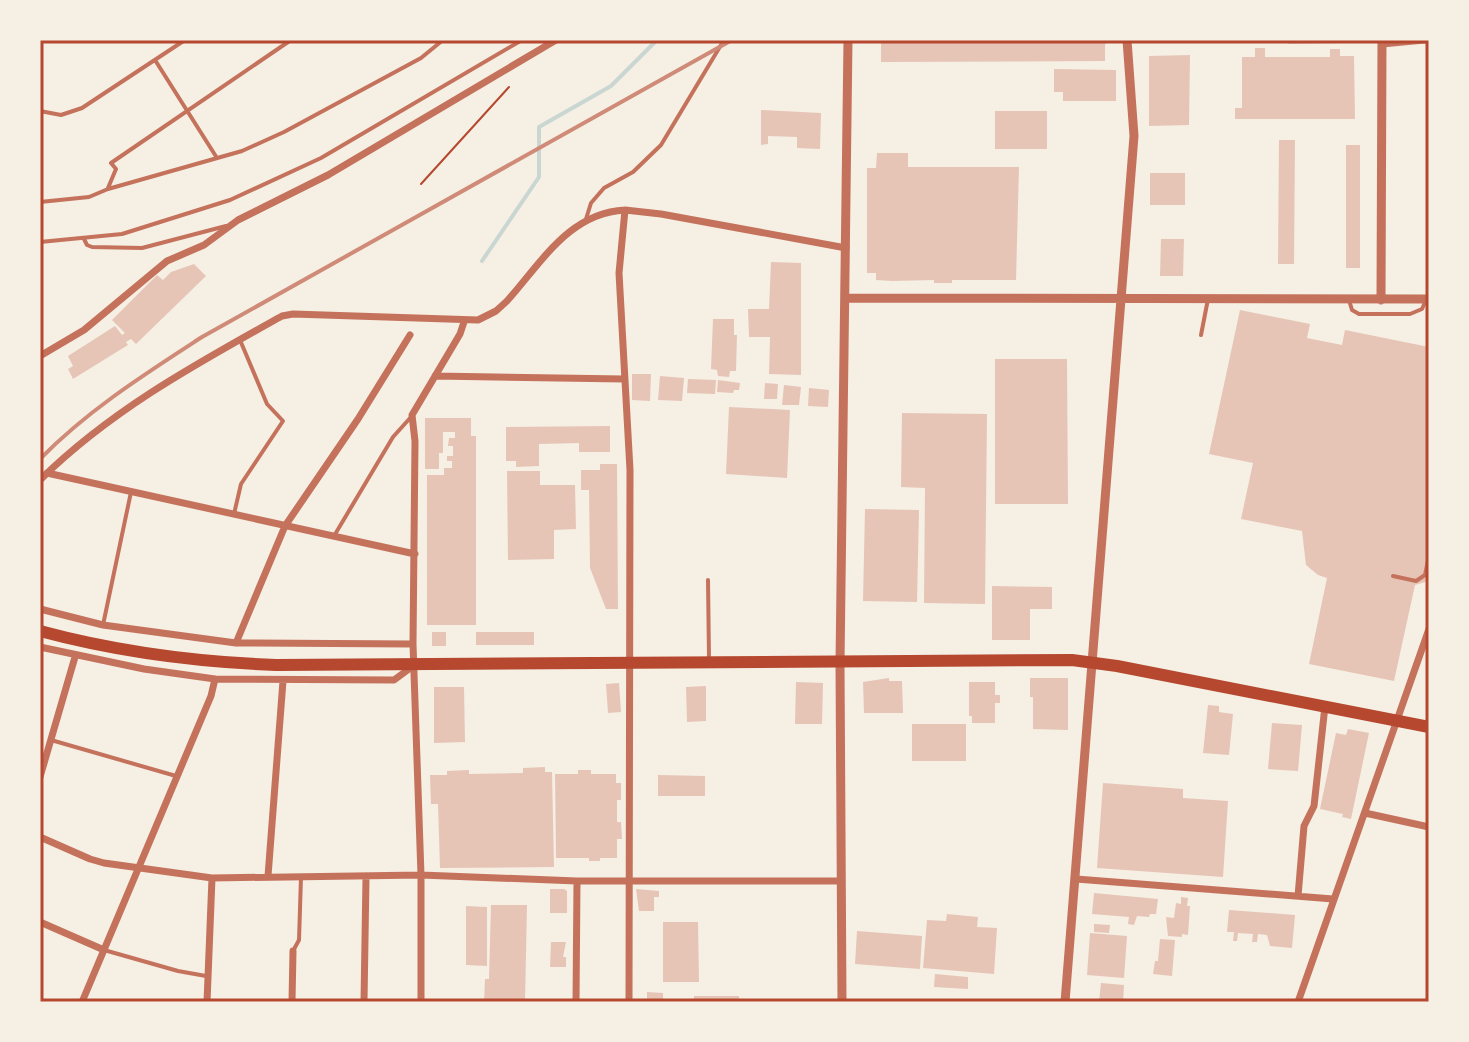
<svg xmlns="http://www.w3.org/2000/svg" width="1469" height="1042" font-family="'PT Sans Narrow',sans-serif">
<style>
.lines{fill:none;stroke-linecap:round;stroke-linejoin:round}
.stream{stroke:#c9d6d2;stroke-width:4}
.building{fill:#e6c5b7}
.path{stroke:#b5482f;stroke-width:2}
.service{stroke:#c5725c;stroke-width:4}
.minor{stroke:#c5725c;stroke-width:7}
.tertiary{stroke:#c5725c;stroke-width:9}
.trunk{stroke:#b5482f;stroke-width:12}
.rail{stroke:#cf8b77;stroke-width:4}
.neatline{fill:none;stroke:#b5482f;stroke-width:3}
</style>
<rect width="100%" height="100%" fill="#f6efe4"/>
<g class="lines">
<path class="stream" d="M482 261 539 177V127L611 86 657 40"/>
</g>
<path class="building" d="M881 40H1107L1105 45V61L881 62Z
M1288 40H1346V43L1288 44Z
M1255 48H1265V57H1330V49H1340V56H1354L1355 119H1235V108H1242V57H1255Z
M1190 55 1189 125 1149 126V56Z
M1054 69 1116 70V101H1063V92H1054Z
M761 110 821 113 820 149 797 148V137L768 136V144L761 145Z
M995 111H1047V149H995Z
M1279 140H1295L1294 264H1278Z
M1346 145H1360V268H1346Z
M877 153H908V167H1019L1016 280H952V283H934V280L892 281 876 280V273H867V168H876Z
M1150 173H1185V205H1150Z
M1161 239H1184L1183 276H1160Z
M771 262 801 263V375L769 374 770 337H749L748 309H769Z
M194 264 206 276 136 344 131 339 126 342 128 345 73 379 68 369 73 366 68 356 115 326 122 335 125 333 112 320 157 275 163 280 171 272Z
M1240 310 1310 324 1307 338 1342 345 1345 330 1429 347V581L1415 585 1394 681 1309 664 1327 578 1318 575 1306 565 1302 531 1241 519 1253 463 1209 454Z
M713 319H734V335H737L736 371H730L729 377 718 376 717 370 711 369Z
M995 359H1067L1068 504H995Z
M632 374H651L650 401 632 400Z
M660 376 684 378 682 401 658 400Z
M688 379 716 380 715 394 687 393Z
M718 380 740 383 739 390H734L733 393 717 392Z
M765 383 778 384 777 399H764Z
M784 385 801 387 799 405H782Z
M809 388 829 390 828 407 808 406Z
M729 407 790 410 787 478 726 474Z
M902 413 987 414 985 604 924 603 925 488 901 487Z
M425 418H471V436H476V625H427V475H444V468H452V461H447V456H453V446H448L449 438H455V432H443V453H439V469H425Z
M610 426V452H579V443L539 444V466L516 467V461H506V427Z
M600 464H617L618 609H606L590 568 589 490H581V470H600Z
M507 471H540V485H575L576 529 554 530V559L508 560Z
M865 509 919 510 917 602 863 601Z
M992 586 1052 587V609H1030V640H992Z
M432 632H446V646H432Z
M476 632H534V645H476Z
M889 678V681H902L903 713H864L863 682Z
M1030 678H1068V730L1033 729V697H1030Z
M796 682 823 683 822 724H795Z
M969 682H995V695H1000V703H995V723H972V716H969Z
M619 683 621 712 608 713 606 684Z
M706 686V721L687 722 686 687Z
M434 687H464L465 742 434 743Z
M1208 705 1219 706V712L1233 714 1229 755 1203 753Z
M1272 723 1302 725 1298 771 1268 769Z
M912 724H966V761H912Z
M1348 729 1369 733 1351 819 1342 817 1343 814 1320 809 1336 733 1346 735Z
M545 767V772H552L554 867 440 868 438 804H431L430 775H447V771L469 770V774L523 773V768Z
M578 770H591V774H616V783H621V800H617V822H621L622 839H617V858H600V861H589V858H556L555 774H578Z
M658 775 705 776V796H658Z
M1103 783 1183 789V798L1228 801 1223 877 1097 868Z
M550 889H564L567 891V913H550Z
M636 889 659 891V897H654V911H639Z
M1094 893 1158 899 1156 914H1150L1149 917 1137 916 1134 925 1128 924 1129 917 1092 914Z
M1181 897 1188 898 1187 906H1190L1188 935 1182 934V937L1168 936 1166 917 1174 918 1176 903 1181 904Z
M491 905H527L525 1002H484L485 979H489Z
M466 906 487 907V966L466 965Z
M1229 910 1295 915 1292 948 1270 946 1267 935 1258 934 1257 942H1252L1253 934 1238 933 1237 941H1233L1234 932H1227Z
M947 914 978 917 977 927 997 928 994 974 923 968 927 920 946 921Z
M663 922H698L699 982H663Z
M1094 924 1110 925 1109 933 1094 932Z
M857 931 922 936 920 969 855 964Z
M1090 933 1127 936 1124 978 1087 975Z
M1160 939 1175 940 1172 976 1153 974 1155 961H1158Z
M551 942H566L563 957H566V967H550Z
M935 974 968 977V989L934 987Z
M1101 983 1124 985 1123 1002H1099Z
M647 992 663 993V1002H647Z
M694 996H739V1002H694Z"/>
<g class="lines">
<path class="path" d="M421 184 509 87"/>
<path class="service" d="M626 40 627 41
M155 60 217 158
M40 111 61 115 82 108 185 40
M108 188 116 169 111 163 291 40
M40 202 89 197 108 189 242 151 284 132 421 58 443 40
M586 219 591 203 604 188 633 172 661 145 724 40
M84 239 87 245 92 247 142 248 226 226
M40 242 122 234 230 200 321 158 522 40
M1349 300 1352 310 1359 314H1410L1422 309 1426 300
M1201 335 1208 299
M234 514 241 484 283 421 267 404 240 340
M334 536 393 437 411 417
M1393 576 1416 581 1425 575 1429 556
M708 580 709 658
M103 625 131 492
M51 740 176 776
M104 950 178 971 206 976
M293 951 299 940 301 877"/>
<path class="minor" d="M1382 44 1424 40
M40 356 84 330 167 261 204 245 238 220 328 175 556 40
M435 376 624 379
M47 473 415 554
M40 480C111 410 196 364 282 316L293 314 478 320 496 311 507 301C542 262 569 213 625 210
M40 609 103 625 236 643 413 644
M236 643 285 526 358 419 410 335
M40 647 144 669 215 679 394 680 413 666
M40 777 75 657
M1365 813 1429 827
M40 837 90 859 104 863 212 878 421 875 577 881H841
M268 876 283 681
M1076 879 1333 899
M1298 896 1304 826 1314 806 1325 706
M40 922 104 950
M82 1002 211 696 215 679
M207 1002 212 878
M292 1002 293 951
M364 1002 366 877
M421 1002V875L413 644 415 441 412 415 460 334 464 322
M576 1002 577 881
M629 1002 630 470 619 273 625 210 661 214 846 248
M1298 1002 1429 629"/>
<path class="tertiary" d="M846 298 1429 299
M1381 300 1382 40
M842 1002 840 663 848 40
M1065 1002 1134 136 1127 40"/>
<path class="trunk" d="M40 631C118 652 196 662 276 665L1072 660 1117 666 1429 727"/>
<path class="rail" d="M40 459C88 410 145 374 202 337L732 40"/>
</g>
<rect width="1469" height="1042" fill="none" stroke="#f6efe4" stroke-width="84"/>
<rect x="42" y="42" width="1385" height="958" class="neatline"/>
</svg>
